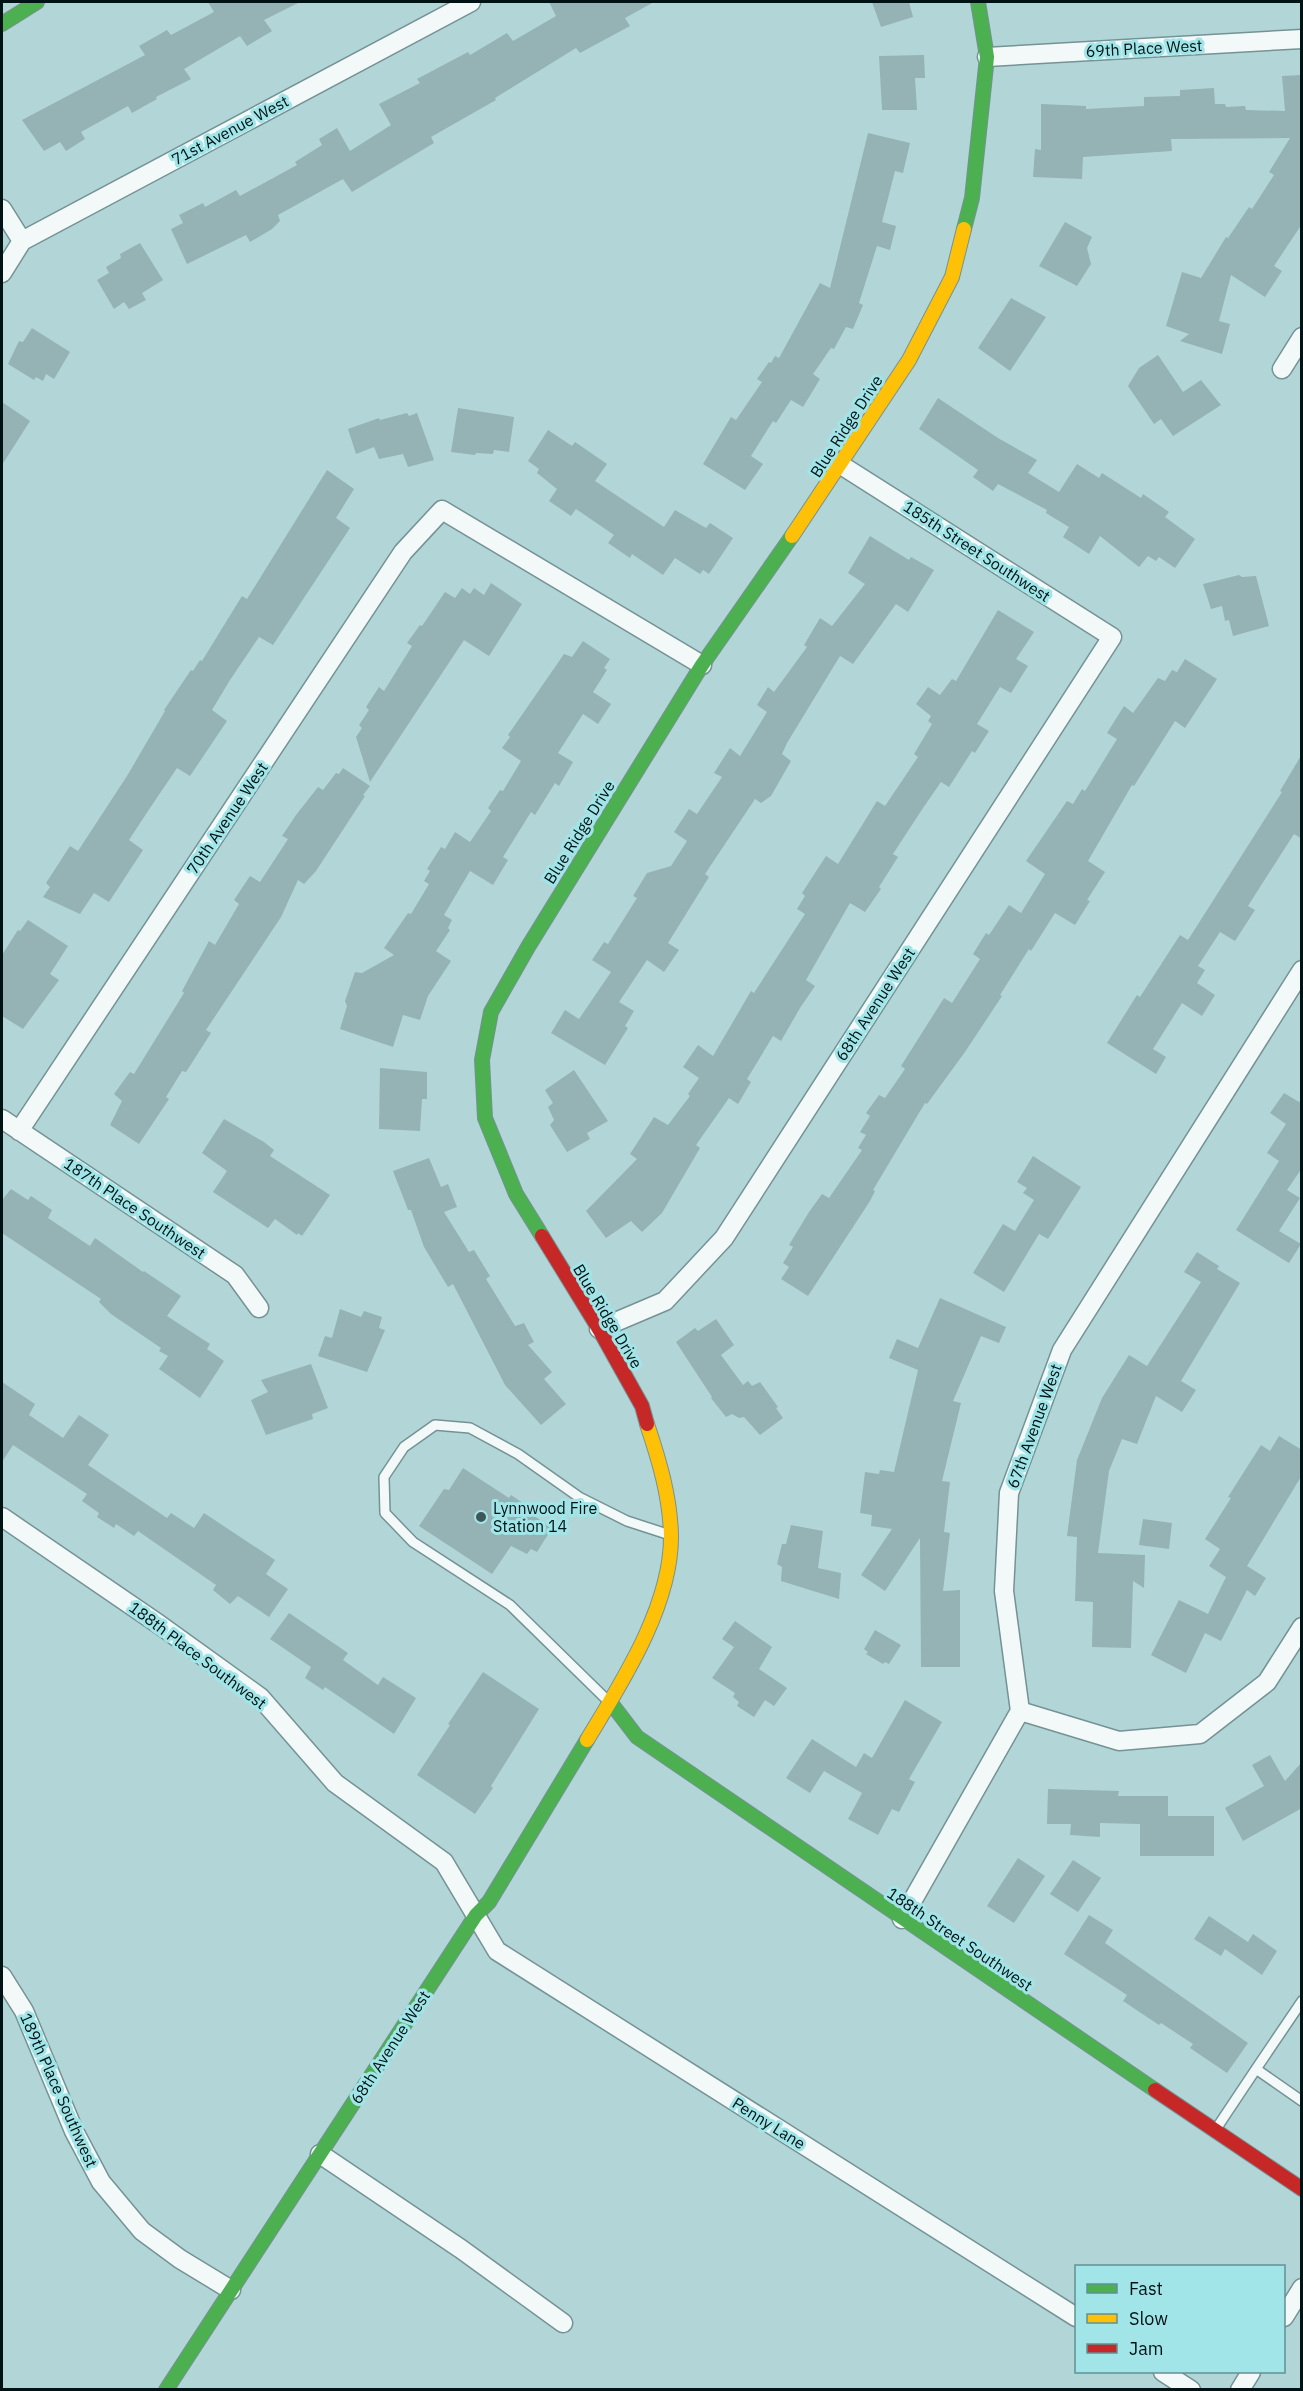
<svg xmlns="http://www.w3.org/2000/svg" width="1303" height="2391" font-family="'IBM Plex Sans',sans-serif">
<style>
.building{fill:#95b2b4}
.lines{fill:none;stroke-linecap:round;stroke-linejoin:round}
.lane-casing{stroke:#759294;stroke-width:12}
.street-casing{stroke:#759294;stroke-width:21}
.fast-casing{stroke:#759294;stroke-width:16}
.slow-casing{stroke:#759294;stroke-width:16}
.jam-casing{stroke:#759294;stroke-width:16}
.lane{stroke:#f3f9f9;stroke-width:9}
.street{stroke:#f3f9f9;stroke-width:18}
.fast{stroke:#4caf50;stroke-width:14}
.slow{stroke:#ffc107;stroke-width:14}
.jam{stroke:#c62828;stroke-width:14}
.poi-dot{fill:#3e5759;stroke:#a2e5e8;stroke-width:2}
.labels{text-anchor:middle;stroke-width:6;stroke-linejoin:round;paint-order:stroke}
.street-label{font-size:16px;fill:#001314;stroke:#a2e5e8}
.poi-label{font-size:16px;fill:#001314;stroke:#a2e5e8;text-anchor:start}
</style>
<rect width="100%" height="100%" fill="#b2d6d8"/>
<path class="building" d="M208 2H300L264 20 272 31 247 46 240 36 184 69 191 79 156 97 157 99 132 113 128 106 81 132 85 139 66 151 60 142 44 151 22 120 145 55 139 46 167 30 171 35 214 12Z
M549 2H654L625 18 630 26 580 53 576 48 495 98 496 100 431 137 434 143 352 192 343 179 278 215 280 221 272 229 250 242 246 235 187 264 171 229 183 223 179 215 203 203 205 207 236 190 240 196 297 165 295 162 322 145 319 139 337 128 350 151 391 125 379 104 420 83 417 79 468 52 470 55 507 33 513 41 556 16Z
M872 2H909L913 17 881 27Z
M924 55 925 78H915L917 110H882L879 56Z
M1302 75V224L1274 266 1282 271 1265 297 1231 275 1219 321 1230 324 1222 354 1180 341 1189 334 1166 326 1182 272 1201 278 1226 237 1228 238 1249 207 1252 209 1274 175 1269 172 1290 138 1171 139 1172 151 1083 157 1082 179 1033 177 1035 149 1041 150V104L1086 106V109L1144 106V97L1180 96V90L1214 88 1215 104H1225L1226 107 1245 106 1246 110 1285 111 1282 76Z
M868 133 910 143 903 173 895 171 882 222 896 226 890 250 877 246 859 303 863 305 853 329 846 327 834 349 831 348 813 374 820 379 803 407 791 400 776 423 773 421 751 456 763 464 745 490 703 464 731 417 736 420 762 382 757 379 769 362 771 363 775 356 779 358 820 283 830 288Z
M1065 222 1092 237 1087 248 1091 264 1077 286 1039 266Z
M140 243 163 280 142 293 146 300 129 309 124 302 114 309 97 280 109 273 106 267 121 258 120 254Z
M1011 298 1046 317 1010 371 978 348Z
M32 328 70 352 54 379 46 374 43 381 36 377 34 380 8 364 19 341 23 342Z
M1158 355 1183 392 1201 380 1221 405 1173 436 1161 419 1154 424 1128 386 1139 368Z
M938 398 998 438 1037 460 1028 473 1059 492 1077 464 1099 478 1102 473 1141 498 1143 494 1169 512 1165 517 1195 539 1175 568 1159 557 1156 561 1148 556 1139 567 1100 536 1089 554 1063 537 1069 527 1046 513 1047 510 998 484 993 491 973 477 978 470 919 429Z
M2 402 30 421 2 465Z
M458 408 514 417 509 452 494 450 493 454 476 453 475 455 451 452Z
M407 413 409 416 417 413 434 460 408 467 403 454 379 459 374 447 356 454 348 429 379 418 380 420Z
M548 430 572 446 575 442 607 464 595 481 664 527 675 510 706 528 710 523 733 538 709 574 703 570 700 574 675 558 663 575 632 554 630 558 608 543 614 535 576 509 571 516 549 501 557 489 537 473 539 469 528 461Z
M327 470 354 489 336 518 350 528 273 645 259 637 230 680 212 710 227 721 190 776 177 768 148 811 129 840 143 850 109 902 94 893 80 914 43 897 50 887 46 883 70 846 78 851 127 776 165 711 164 710 191 670 193 671 200 660 202 661 242 596 247 599Z
M870 536 909 560 911 557 934 570 908 612 896 604 853 664 840 656 787 743 782 754 791 761 771 796 761 803 755 799 705 874 709 877 668 943 679 950 664 972 647 960 619 1002 634 1011 625 1026 628 1028 605 1065 551 1033 565 1010 579 1019 611 972 592 960 604 942 608 944 637 898 633 896 647 873 671 866 687 841 674 832 689 809 697 814 722 777 714 773 730 748 740 756 767 712 757 705 768 687 774 692 807 647 804 645 820 618 832 626 865 584 848 573Z
M1239 575 1242 577 1256 576 1269 626 1233 636 1229 620 1225 621 1222 606 1211 609 1203 584Z
M491 583 522 604 489 656 464 640 370 782 356 737 362 728 359 725 369 710 366 707 379 687 384 691 412 646 407 643 420 625 422 626 445 592 455 598 462 588 470 594 474 588 484 595Z
M998 610 1034 632 1016 659 1028 666 1011 693 1000 687 977 724 989 731 975 753 972 751 949 787 941 782 923 808 893 854 898 857 879 887 881 889 865 912 850 903 806 980 815 986 800 1008 781 1041 773 1036 747 1079 751 1082 738 1104 729 1098 696 1145 700 1148 662 1213 642 1232 631 1221 606 1238 586 1211 637 1159 630 1154 654 1117 668 1125 690 1096 688 1094 699 1078 683 1067 698 1045 713 1056 751 991 754 993 805 914 797 909 805 896 802 893 826 856 838 864 877 801 885 806 918 757 914 754 932 724 928 721 931 716 916 704 928 687 940 695 952 679 956 681Z
M583 641 610 659 604 668 607 670 593 692 611 704 598 724 583 714 558 753 573 762 559 786 555 783 535 815 531 812 503 857 508 860 493 885 470 871 444 915 452 920 448 928 450 930 436 951 451 961 428 996 420 1020 403 1015 393 1047 340 1029 347 1006 345 1001 355 972 362 973 394 955 384 948 408 913 411 914 429 884 424 881 430 871 427 869 441 847 445 849 455 832 470 842 491 811 488 808 500 790 503 791 521 761 502 748 510 737 508 735 564 654 572 657Z
M1185 659 1217 679 1185 728 1175 721 1134 786 1132 785 1088 861 1105 872 1087 900 1090 901 1075 925 1055 913 1031 951 1029 949 1000 995 1002 996 965 1052 927 1104 925 1103 873 1190 875 1191 870 1201 808 1296 781 1279 789 1267 783 1263 793 1247 789 1245 809 1212 822 1194 829 1198 862 1150 858 1148 866 1135 860 1132 870 1116 866 1113 879 1095 885 1098 905 1069 901 1066 944 998 952 1003 980 959 973 954 986 933 989 935 1009 905 1021 913 1045 874 1026 861 1067 801 1073 804 1082 789 1085 791 1117 739 1107 733 1124 706 1133 713 1158 678 1165 681 1172 670 1177 672Z
M1302 754V839L1294 834 1260 887 1248 906 1255 910 1235 941 1220 932 1198 966 1205 970 1197 983 1215 995 1202 1016 1182 1003 1153 1049 1166 1057 1156 1074 1107 1043 1137 995 1140 997 1180 935 1188 940 1282 792 1280 791Z
M343 768 370 786 363 795 365 796 316 871 304 884 298 880 281 917 206 1030 211 1033 186 1072 182 1071 166 1097 169 1099 139 1144 110 1125 122 1101 114 1094 130 1072 134 1074 184 993 182 991 209 941 215 945 239 904 234 900 250 876 260 882 288 839 282 836 296 815 318 787 323 790 336 773 339 774Z
M28 920 68 946 50 974 59 980 23 1029 2 1016V955L18 930 20 931Z
M380 1068 427 1072V1099H422L420 1131 379 1129Z
M574 1070 608 1121 587 1133 590 1139 567 1152 550 1125 554 1120 548 1107 553 1103 545 1090Z
M1284 1093 1299 1102 1302 1099V1168L1287 1190 1300 1198 1279 1231 1301 1244 1289 1263 1236 1230 1279 1161 1267 1153 1286 1124 1270 1113Z
M224 1119 264 1142 274 1150 270 1156 330 1195 302 1236 298 1233 297 1235 275 1219 268 1228 213 1192 227 1171 202 1153Z
M1033 1156 1081 1187 1048 1239 1039 1234 1004 1292 973 1273 1003 1224 1015 1231 1034 1200 1023 1193 1027 1188 1017 1182Z
M429 1158 441 1187 448 1184 457 1207 444 1212 469 1252 474 1250 490 1276 486 1279 515 1326 524 1323 534 1342 528 1345 552 1372 544 1379 566 1404 541 1425 505 1385 453 1284 448 1287 424 1247 411 1210H408L393 1171Z
M11 1189 28 1200 31 1196 52 1210 48 1218 90 1246 95 1238 143 1272 144 1271 181 1296 167 1316 210 1344 207 1349 224 1361 200 1398 159 1369 168 1356 159 1351 161 1348 111 1314 99 1302 101 1299 2 1233V1200Z
M1197 1252 1219 1266 1217 1269 1240 1283 1181 1381 1196 1390 1182 1412 1156 1396 1137 1444 1122 1439 1109 1471 1098 1553 1145 1555 1144 1588 1133 1581 1131 1648 1092 1647 1093 1602 1075 1601 1077 1537 1067 1536 1077 1460 1102 1398 1129 1355 1147 1366 1201 1282 1184 1272Z
M940 1298 1006 1327 999 1343 981 1336 953 1401 961 1403 942 1481 950 1482 944 1532 950 1533 943 1591 960 1590V1667H921L920 1538 885 1591 861 1575 892 1529 871 1526 872 1515 860 1513 865 1472 879 1474 880 1470 894 1472 918 1370 889 1358 897 1339 918 1348Z
M340 1309 361 1317 364 1311 382 1317 379 1328 385 1330 367 1372 318 1356 325 1336 332 1338Z
M716 1319 734 1345 721 1355 743 1385 748 1381 752 1386 760 1382 778 1407 776 1408 783 1418 760 1435 744 1417 739 1418 732 1414 726 1417 711 1398 712 1397 676 1342 695 1328 698 1331Z
M311 1364 328 1408 312 1414 313 1419 266 1435 251 1400 268 1392 261 1380Z
M2 1382 35 1404 29 1415 63 1438 79 1415 109 1435 88 1465 167 1518 171 1513 194 1528 204 1513 275 1560 266 1574 288 1589 269 1617 238 1596 230 1604 213 1590 216 1585 138 1531 134 1536 116 1524 114 1528 97 1517 99 1513 82 1501 87 1494 13 1445 2 1462Z
M1279 1436 1302 1450V1475L1247 1566 1266 1578 1255 1596 1247 1590 1221 1641 1205 1633 1186 1673 1151 1655 1179 1600 1208 1614 1226 1577 1209 1566 1220 1549 1205 1539 1231 1498 1228 1497 1261 1445 1270 1451Z
M463 1468 509 1498 511 1495 526 1505 524 1509 552 1528 537 1552 531 1549 527 1554 511 1546 492 1574 419 1526 444 1489 449 1490Z
M1143 1519 1172 1523 1169 1549 1139 1545Z
M791 1525 823 1531 818 1568 841 1573 839 1599 781 1581 782 1567 777 1564 782 1544H786Z
M289 1613 348 1653 343 1660 378 1685 383 1677 416 1698 394 1734 325 1687 323 1690 305 1678 311 1667 270 1639Z
M735 1621 772 1647 759 1669 787 1688 774 1706 765 1700 754 1717 737 1706 739 1702 733 1697 735 1693 712 1678 734 1647 722 1639Z
M875 1630 901 1645 889 1664 885 1662 883 1664 866 1654 868 1652 864 1649Z
M483 1672 539 1709 491 1786 493 1788 475 1814 417 1775 450 1725 448 1724Z
M905 1700 942 1722 909 1779 915 1782 899 1812 892 1809 878 1835 848 1819 862 1793 824 1771 810 1793 786 1778 812 1739 856 1767 864 1753 872 1758Z
M1270 1755 1285 1781 1302 1762V1808L1243 1841 1225 1808 1264 1786 1252 1765Z
M1048 1789 1119 1791 1118 1796H1168V1816H1214V1856H1140V1824L1100 1823V1837L1070 1835 1071 1824H1047Z
M1018 1858 1045 1876 1014 1923 987 1906Z
M1073 1860 1101 1878 1078 1912 1050 1894Z
M1089 1915 1113 1930 1105 1943 1248 2043 1227 2073 1190 2048 1193 2044 1161 2023 1159 2025 1123 2001 1127 1995 1064 1954Z
M1209 1916 1248 1942 1253 1934 1277 1951 1262 1975 1225 1949 1221 1956 1194 1939Z"/>
<g class="lines">
<g class="lane-casing">
<path id="lane" d="M607 1700 510 1605 413 1542 385 1513 384 1477 404 1447 435 1425 470 1428 518 1454 579 1497 627 1521 667 1534
M1302 2001 1256 2069 1302 2101
M1216 2129 1256 2069"/>
</g>
<g class="street-casing">
<path id="street" d="M987 57 1302 39
M2 209 22 241
M2 273 22 241 471 2
M1282 369 1302 337
M2 1119 235 1275 259 1308
M19 1131 403 552 442 510 702 665
M599 1329 665 1301 724 1238 1112 637 841 465
M2 1517 160 1625 260 1697 335 1783 444 1862 497 1951 1076 2317
M1020 1711 1119 1741 1200 1734 1267 1682 1302 1627
M902 1919 1020 1711 1004 1591 1009 1493 1062 1350 1302 970
M2 1976 24 2011 74 2131 101 2182 142 2231 180 2259 231 2290
M320 2154 461 2249 563 2323
M1284 2317 1302 2288
M1163 2372 1191 2390
M1240 2390 1251 2372"/>
</g>
<g class="fast-casing">
<path id="fast" d="M2 24 37 2
M964 229 972 198 987 57 978 2
M542 1236 516 1194 485 1118 482 1060 491 1012 528 947 702 665 792 536
M611 1703 637 1737 1155 2090
M166 2390 476 1915 489 1902 587 1740"/>
</g>
<g class="slow-casing">
<path id="slow" d="M792 536 909 360 952 277 964 229
M587 1740C622 1682 672 1605 671 1535 670 1496 659 1460 647 1424"/>
</g>
<g class="jam-casing">
<path id="jam" d="M542 1236 599 1329 642 1406 647 1424
M1155 2090 1302 2189"/>
</g>
<use href="#lane" class="lane"/>
<use href="#street" class="street"/>
<use href="#fast" class="fast"/>
<use href="#slow" class="slow"/>
<use href="#jam" class="jam"/>
</g>
<circle class="poi-dot" cx="481" cy="1517" r="6"/>
<g class="labels">
<g class="street-label">
<text transform="translate(1144 48) rotate(-3)" y="6">69th Place West</text>
<text transform="translate(230 130) rotate(-28)" y="6">71st Avenue West</text>
<text transform="translate(846 426) rotate(-57)" y="6">Blue Ridge Drive</text>
<text transform="translate(977 551) rotate(33)" y="6">185th Street Southwest</text>
<text transform="translate(227 818) rotate(-56)" y="6">70th Avenue West</text>
<text transform="translate(579 832) rotate(-58)" y="6">Blue Ridge Drive</text>
<text transform="translate(875 1004) rotate(-57)" y="6">68th Avenue West</text>
<text transform="translate(135 1208) rotate(34)" y="6">187th Place Southwest</text>
<text transform="translate(608 1316) rotate(59)" y="6">Blue Ridge Drive</text>
<text transform="translate(1034 1426) rotate(-70)" y="6">67th Avenue West</text>
<text transform="translate(198 1655) rotate(37)" y="6">188th Place Southwest</text>
<text transform="translate(960 1939) rotate(34)" y="6">188th Street Southwest</text>
<text transform="translate(390 2047) rotate(-57)" y="6">68th Avenue West</text>
<text transform="translate(59 2090) rotate(66)" y="6">189th Place Southwest</text>
<text transform="translate(769 2123) rotate(32)" y="6">Penny Lane</text>
</g>
<g class="poi-label">
<text x="493" y="1514">Lynnwood Fire<tspan x="493" dy="18">Station 14</tspan></text>
</g>
</g>
<rect width="1303" height="2391" fill="none" stroke="#001314" stroke-width="6"/>
<rect x="1075" y="2265" width="210" height="108" fill="#a2e5e8" stroke="#619193" stroke-width="1.5"/>
<rect x="1087" y="2284" width="30" height="9" fill="#4caf50" stroke="#619193" stroke-width="1.5"/>
<text x="1129" y="2295" font-size="18" fill="#001314">Fast</text>
<rect x="1087" y="2314" width="30" height="9" fill="#ffc107" stroke="#619193" stroke-width="1.5"/>
<text x="1129" y="2325" font-size="18" fill="#001314">Slow</text>
<rect x="1087" y="2344" width="30" height="9" fill="#c62828" stroke="#619193" stroke-width="1.5"/>
<text x="1129" y="2355" font-size="18" fill="#001314">Jam</text>
</svg>
